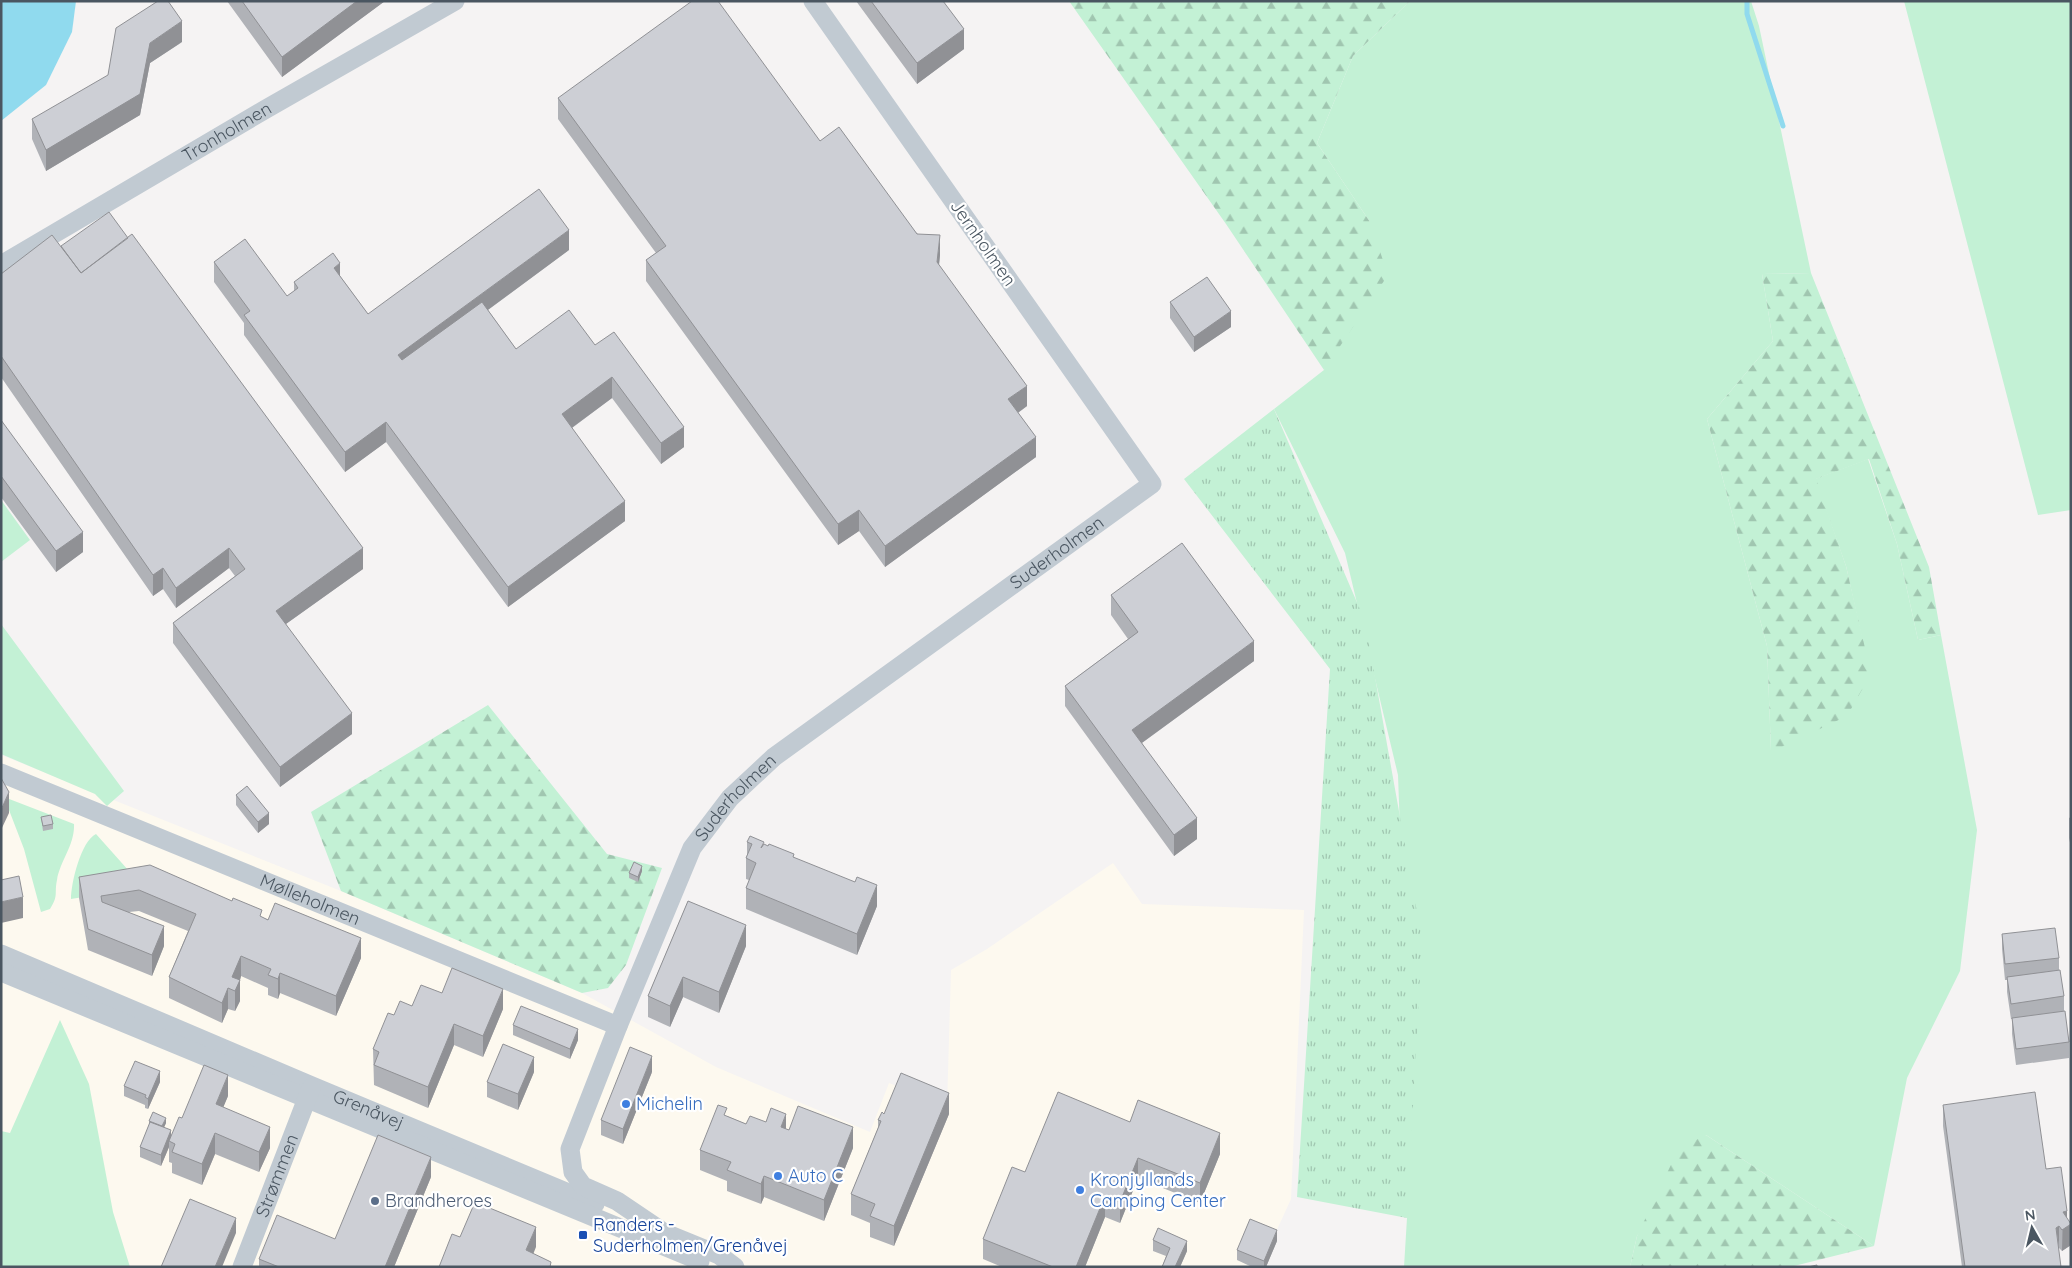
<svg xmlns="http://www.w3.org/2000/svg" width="2072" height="1268" font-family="Quicksand,sans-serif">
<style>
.commercial{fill:#fdf9ef}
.grass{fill:#c3f1d5}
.forest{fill:url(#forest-firs)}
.park{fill:url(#park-tufts)}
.water{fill:#90daee}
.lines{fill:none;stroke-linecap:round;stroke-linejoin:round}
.stream{stroke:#90daee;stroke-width:5}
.minor{stroke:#c1cad2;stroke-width:19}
.wall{fill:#b0b2b7}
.shaded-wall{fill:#909195}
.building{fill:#cdcfd5;stroke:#909195}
.shop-dot{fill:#3f7fe0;stroke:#fff;stroke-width:2}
.service-dot{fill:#5c6f8a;stroke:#fff;stroke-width:2}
.transit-dot{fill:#1a4fb4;stroke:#fff;stroke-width:2}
.labels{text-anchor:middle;stroke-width:4.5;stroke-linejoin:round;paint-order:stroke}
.street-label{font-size:18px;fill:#4a5661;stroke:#fff}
.shop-label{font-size:18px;fill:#366cbe;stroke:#fff;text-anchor:start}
.service-label{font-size:18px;fill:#4e5e75;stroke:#fff;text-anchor:start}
.transit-label{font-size:18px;fill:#164399;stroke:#fff;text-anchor:start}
</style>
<defs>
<pattern id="forest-firs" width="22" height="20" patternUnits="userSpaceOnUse" patternTransform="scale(1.25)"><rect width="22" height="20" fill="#c3f1d5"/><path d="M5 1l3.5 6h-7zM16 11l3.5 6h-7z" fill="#a0c6b0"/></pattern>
<pattern id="park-tufts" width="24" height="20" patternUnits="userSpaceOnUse" patternTransform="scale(1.25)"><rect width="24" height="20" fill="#c3f1d5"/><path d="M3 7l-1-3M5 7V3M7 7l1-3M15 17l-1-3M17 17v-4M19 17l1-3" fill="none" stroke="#a0c6b0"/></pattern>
</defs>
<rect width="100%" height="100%" fill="#f5f3f3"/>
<path class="commercial" d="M1 755 341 891 582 993 716 1067 870 1132 889 1083 947 1107 951 970 987 949 1113 863 1142 904 1304 910 1291 1199 1260 1267H1Z"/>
<path class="grass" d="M1410 1H1751L1759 26 1811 273 1762 274 1773 341 1707 419 1767 646 1771 751 1870 674 1846 566 1815 479 1868 459 1897 544 1918 640 1941 635 1977 830 1960 971 1907 1078 1874 1246 1706 1135 1637 1236 1630 1267H1404L1407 1218 1400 831 1398 775 1345 553 1274 409 1324 370 1370 222 1317 143 1353 56Z
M1904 1H2071V510L2038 515Z
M1 500 30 540 1 562Z
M1 624 124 791 107 806 95 794 1 754Z
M4 797 74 824C75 845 60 861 57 880 54 894 59 895 50 909L41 912 24 849Z
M96 834 129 871 150 886 71 899C71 883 81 841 96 834Z
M60 1020 89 1084 113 1212 130 1267H1V1131L10 1133Z"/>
<path class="forest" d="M1069 1H1410L1353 56 1317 143 1370 222 1388 275 1324 370 1226 224Z
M1811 273 1929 567 1941 635 1918 640 1897 544 1869 459 1816 479 1846 566 1871 674 1847 716 1771 752 1767 646 1707 419 1773 341 1762 274Z
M488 705 607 854 662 868 626 965 608 988 582 993 341 891 311 812Z
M1706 1135 1874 1246 1790 1267H1630L1637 1236 1679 1148Z"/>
<path class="park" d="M1274 409 1365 621 1422 940 1407 1218 1297 1197 1330 669 1184 479Z"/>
<path class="water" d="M1 1H76L72 32 46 85 1 121Z"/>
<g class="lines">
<path class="stream" d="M1747 1V14L1783 126"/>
<g class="minor">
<path id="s1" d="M1 265 266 109 455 1"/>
<path id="s2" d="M1 773 618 1026"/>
<path id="s3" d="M1 954 312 1086 595 1204"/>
<path d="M1 972 700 1261"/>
<path d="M648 1226 719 1255 735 1267"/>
<path id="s4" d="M660 1230 617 1201 583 1186 573 1172 570 1149 618 1026 692 848 730 798 774 757 1152 484 813 1"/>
<path id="s5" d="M242 1267 311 1088"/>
</g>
</g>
<path class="wall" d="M227 1H385L282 77Z
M856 1H943L964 49 917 84Z
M182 42 150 63 140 115 46 171 32 139V119Z
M558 98 820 141 940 255 939 265 1027 406 1018 413 1036 457 885 567 859 531 838 545 646 281V260L656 253 558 119Z
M61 246 363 569 286 624 352 734 280 787 173 643V623L235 576 229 568 176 608 163 589 153 596 1 377V274Z
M569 250 488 310 516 349 595 345 684 447 661 464 612 398 572 428 625 521 508 607 386 442 345 472 244 335V323L214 282V262L287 296 294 291V282L340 276 368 314Z
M1170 302 1231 327 1194 352 1170 318Z
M1 420 83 552 56 572 1 497Z
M1111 595 1254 661 1142 743 1197 839 1174 856 1065 706V686L1128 639 1111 615Z
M236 795 269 824 258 833 236 805Z
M41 817 53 824V829L43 831Z
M2071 817V847L2069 838V818Z
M747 842 764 845 794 858 877 906 857 955 746 909V888L749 880 746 879V858L747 855Z
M642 871 638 882 629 878V873Z
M79 877 262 917 361 958 336 1016 280 993 278 999 268 995V988L241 976 240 980V1001L235 1011 228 1009 222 1023 169 998V977L188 931 139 911 129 912 164 946 152 976 88 950 79 898Z
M688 901 746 946 719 1013 683 997 670 1027 648 1017V996Z
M2002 934 2059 958V970L2064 996V1011L2069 1042V1058L2016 1065 2012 1034V1019H2011L2007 992V980H2005L2002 949Z
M442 993 503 1009 483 1057 454 1045 428 1108 374 1085 373 1049 394 1015 412 1006Z
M513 1025 578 1040 570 1059 513 1035Z
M534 1072 518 1110 487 1097V1082Z
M652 1072 623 1144 601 1135V1120Z
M160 1082 148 1109 145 1108V1105L124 1096V1086Z
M228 1096 223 1107 270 1148 259 1172 215 1154 202 1185 172 1173V1163L169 1162V1147L161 1166 140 1157V1147L149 1125V1121L166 1123 164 1127 171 1136 182 1118Z
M1943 1105 2046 1169 2067 1219 2071 1245 2062 1251 2058 1247 2061 1267H1962L1943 1126Z
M884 1114H949L894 1246 870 1237V1223L851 1215V1194L878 1128V1120Z
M727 1116 746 1124 766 1122 786 1129 853 1148 824 1221 764 1197 761 1204 727 1191V1181L700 1170V1150Z
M1130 1122 1220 1154 1200 1203 1138 1178 1120 1223 1105 1217 1085 1267H1002L983 1259V1239L1025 1172Z
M431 1177 394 1267H259V1259L335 1239Z
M1153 1240 1187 1251 1180 1267H1162L1166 1256 1153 1251Z
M1277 1241 1266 1267H1252L1237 1260V1250Z"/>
<path class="shaded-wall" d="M357 1H385L282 77V57Z
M182 21V42L150 63 140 115 46 171V150L150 43Z
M964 29V49L917 84V63Z
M569 230V250L398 376V355Z
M940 235V255L937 283V262Z
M340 263V284L334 268Z
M1231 311V327L1194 352V337Z
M612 377V398L562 435V414Z
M1027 386V406L1008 420V399Z
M386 422V442L345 472V452Z
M684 427V447L661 464V443Z
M1036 437V457L885 567V546Z
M625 501V521L508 607V587Z
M859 510V531L838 545V524Z
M83 532V552L56 572V551Z
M229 548V568L176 608V588Z
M363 548V569L276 631V611Z
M163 568V589L153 596V575Z
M1254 641V661L1132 750V730Z
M352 713V734L280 787V767Z
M9 792V813L1 830V810Z
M269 813V824L258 833V822Z
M1197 818V839L1174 856V835Z
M642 866V871L638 882V877Z
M877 885V906L857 955V934Z
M23 897V918L1 923V902Z
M746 925V946L719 1013V992Z
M164 926V946L152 976V955Z
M361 938V958L336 1016V996Z
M241 956V976L240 980V1001L235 1011V991L232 977Z
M280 973V993L278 999V979Z
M683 977V997L670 1027V1006Z
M228 988V1009L222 1023V1003Z
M503 989V1009L483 1057V1036Z
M454 1024V1045L428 1108V1087Z
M578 1029V1040L570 1059V1049Z
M652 1056V1072L623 1144V1129Z
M534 1057V1072L518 1110V1094Z
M160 1071V1082L148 1109V1099Z
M228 1075V1096L216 1125V1104Z
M949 1093V1114L894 1246V1226Z
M786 1114V1135L781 1127Z
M166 1118V1123L162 1132V1126Z
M270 1127V1148L259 1172V1152Z
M853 1127V1148L824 1221V1200Z
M171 1130V1141H169V1147L161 1166V1155Z
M215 1133V1154L202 1185V1164Z
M1220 1133V1154L1200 1203V1183Z
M431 1157V1177L394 1267H385Z
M1138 1158V1178L1120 1223V1202Z
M764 1176V1197L761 1204V1184Z
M1105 1196V1217L1085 1267H1076Z
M2067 1211V1227L2071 1224V1245L2062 1251 2063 1212Z
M236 1218V1233L222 1267H215Z
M2059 1226V1246L2056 1228Z
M536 1227V1247L528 1267 526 1250Z
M1277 1230V1241L1266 1267H1264V1261Z
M1187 1241V1251L1180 1267H1175Z"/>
<path class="building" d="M158 1H168L182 21 150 43 140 94 46 150 32 119 108 75 116 28Z
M242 1H357L282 57Z
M692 1H718L820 141 839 127 917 234 940 235 937 262 1027 386 1008 399 1036 437 885 546 859 510 838 524 646 260 666 246 558 98Z
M871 1H943L964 29 917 63Z
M539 189 569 230 398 355 402 360 482 302 516 349 569 310 595 345 614 332 684 427 661 443 612 377 562 414 625 501 508 587 386 422 345 452 244 315 250 311 214 262 245 239 287 296 298 288 294 282 333 253 340 263 334 268 368 314Z
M109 212 128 238 81 273 61 246Z
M132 234 363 548 276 611 352 713 280 767 173 623 245 569 229 548 176 588 163 568 153 575 1 356V274L52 235 81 273Z
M1207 277 1231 311 1194 337 1170 302Z
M1 420 83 532 56 551 1 476Z
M1182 543 1254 641 1132 730 1197 818 1174 835 1065 686 1138 632 1111 595Z
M1 778 9 792 1 810Z
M247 786 269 813 258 822 236 795Z
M51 815 53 824 43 826 41 817Z
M750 836 764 842 761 848 764 844 768 846 769 844 794 854 793 857 855 882 857 877 877 885 857 934 746 888 756 863 746 858 752 844 747 842Z
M634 862 642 866 638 877 629 873Z
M150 865 232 901 233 898 262 910 260 916 268 920 275 903 361 938 336 996 280 973 278 979 268 975 271 969 241 956 232 977 240 980 235 991 228 988 222 1003 169 977 196 914 139 890 101 896 102 902 164 926 152 955 88 929 79 877Z
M19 876 23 897 1 902V880Z
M688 901 746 925 719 992 683 977 670 1006 648 996Z
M2055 928 2059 958 2005 964 2002 934Z
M452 968 503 989 483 1036 454 1024 428 1087 374 1065 379 1052 373 1049 388 1013 394 1015 400 1001 412 1006 421 985 442 993Z
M2060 970 2064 996 2011 1004 2007 977Z
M521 1006 578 1029 570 1049 513 1025Z
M2065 1011 2069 1042 2016 1049 2012 1018Z
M503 1044 534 1057 518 1094 487 1082Z
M630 1047 652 1056 623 1129 601 1120Z
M135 1061 160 1071 148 1099 145 1097 146 1095 124 1086Z
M204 1065 228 1075 216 1104 270 1127 259 1152 215 1133 202 1164 172 1152 175 1144 169 1141 179 1117 182 1118Z
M901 1073 949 1093 894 1226 870 1216 875 1204 851 1194 881 1121 878 1120 882 1112 884 1114Z
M1058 1092 1130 1122 1138 1100 1220 1133 1200 1183 1138 1158 1120 1202 1105 1196 1076 1267H1053L983 1239 1012 1167 1025 1172Z
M2035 1092 2046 1169 2061 1167 2067 1211 2063 1212 2071 1224 2062 1230 2059 1226 2056 1228 2061 1267H1965L1943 1105Z
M718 1105 727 1108 724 1115 746 1124 750 1116 766 1122 771 1108 786 1114 781 1127 789 1130 798 1106 853 1127 824 1200 764 1176 761 1184 727 1170 731 1162 700 1150Z
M153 1112 166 1118 162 1126 149 1121Z
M150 1122 171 1130 161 1155 140 1147Z
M378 1135 431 1157 385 1267H279L259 1259 277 1215 335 1239Z
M190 1199 236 1218 215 1267H161Z
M475 1202 536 1227 526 1250 551 1262 550 1267H439L452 1234 460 1237Z
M1250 1219 1277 1230 1264 1261 1237 1250Z
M1158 1228 1187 1241 1175 1267H1162L1170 1248 1153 1240Z
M1817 1265V1267H1808Z"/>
<g class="shop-dot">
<circle cx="626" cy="1104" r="5"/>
<circle cx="778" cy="1176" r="5"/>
<circle cx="1080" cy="1190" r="5"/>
</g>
<circle class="service-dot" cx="375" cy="1201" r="5"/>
<rect class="transit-dot" x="578" y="1230" width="10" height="10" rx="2.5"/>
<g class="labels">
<g class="street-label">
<text dy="6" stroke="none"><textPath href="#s1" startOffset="262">Tronholmen</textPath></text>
<text transform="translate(983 243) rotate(55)" y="6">Jernholmen</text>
<text dy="6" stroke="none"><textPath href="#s4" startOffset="926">Suderholmen</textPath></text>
<text dy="6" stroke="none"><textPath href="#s4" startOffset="521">Suderholmen</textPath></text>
<text dy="6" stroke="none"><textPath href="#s2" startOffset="334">Mølleholmen</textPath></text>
<text dy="6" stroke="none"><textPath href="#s3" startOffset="399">Grenåvej</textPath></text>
<text dy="6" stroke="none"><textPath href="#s5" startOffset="98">Strømmen</textPath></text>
</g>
<g class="shop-label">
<text x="636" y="1110">Michelin</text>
<text x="788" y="1182">Auto C</text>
<text x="1090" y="1186">Kronjyllands<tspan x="1090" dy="21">Camping Center</tspan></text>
</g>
<g class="service-label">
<text x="385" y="1207">Brandheroes</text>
</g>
<g class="transit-label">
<text x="593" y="1231">Randers -<tspan x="593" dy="21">Suderholmen/Grenåvej</tspan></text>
</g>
</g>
<rect width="2072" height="1268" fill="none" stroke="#4a5661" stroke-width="5"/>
<g transform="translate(2032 1228) rotate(352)" stroke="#ffffff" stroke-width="4" paint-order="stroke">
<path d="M0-4L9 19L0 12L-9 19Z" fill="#4a5661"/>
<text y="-8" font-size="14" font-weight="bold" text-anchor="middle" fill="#4a5661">N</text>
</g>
</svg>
